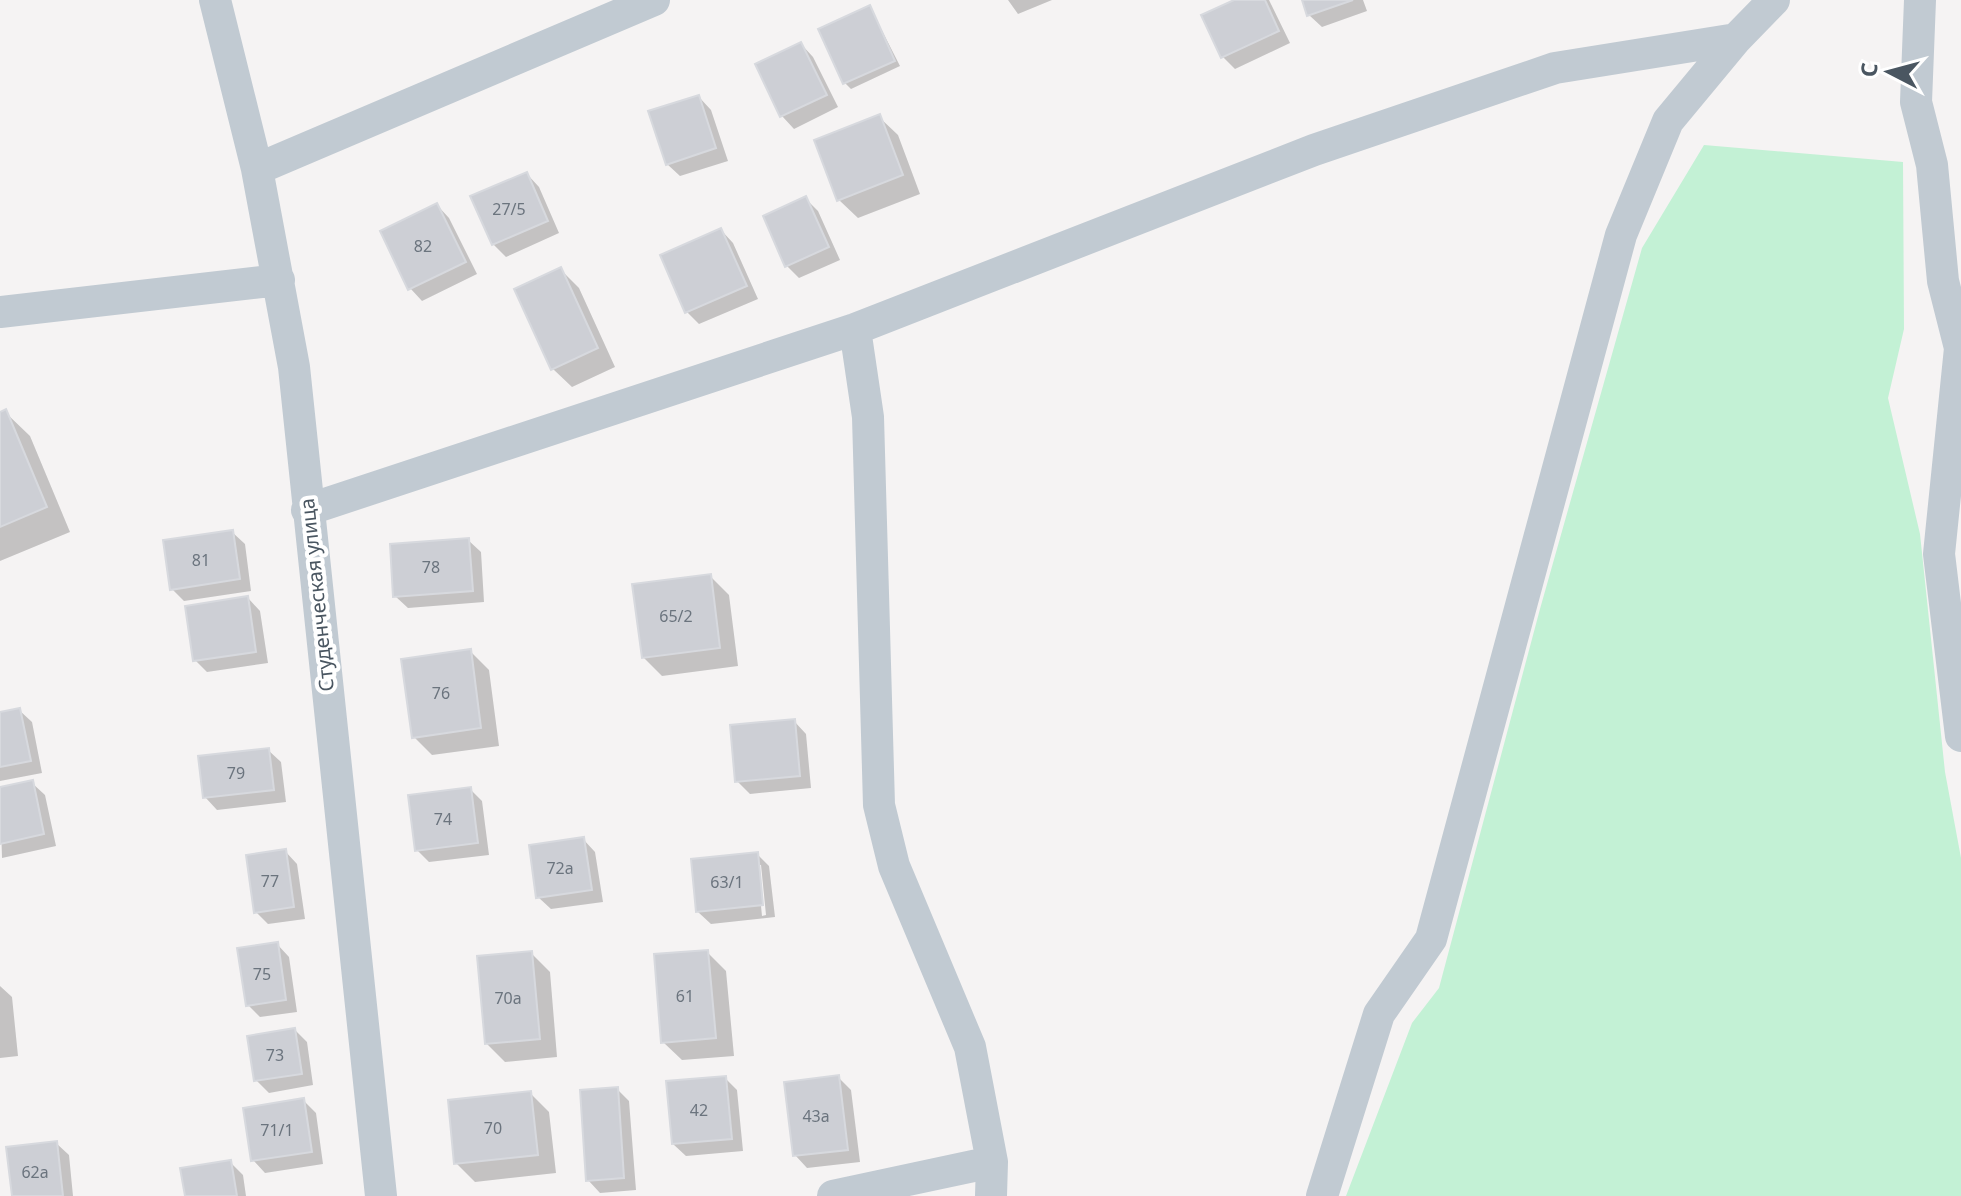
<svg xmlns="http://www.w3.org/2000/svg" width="1961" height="1196" font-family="'Noto Sans',sans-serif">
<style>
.green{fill:#c3f1d5}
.shadow{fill:#0003;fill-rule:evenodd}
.building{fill:#cdcfd5;stroke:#d7d9de;stroke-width:2}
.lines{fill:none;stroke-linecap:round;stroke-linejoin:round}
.minor{stroke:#c1cad2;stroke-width:32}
.labels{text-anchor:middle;stroke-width:8;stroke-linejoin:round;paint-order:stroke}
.number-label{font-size:16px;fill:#6b747e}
.street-label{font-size:20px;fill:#4a5661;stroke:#fff}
</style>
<rect width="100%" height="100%" fill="#f5f3f3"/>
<path class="green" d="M1704 145 1903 162 1904 329 1888 398 1920 534 1945 772 1961 858V1196H1346L1412 1023 1439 988 1540 609 1642 248Z"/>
<path class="shadow" d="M1008 0H1052L1018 14Z
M1238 0H1269L1290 43 1235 69 1222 56Z
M1304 0H1363L1367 11 1322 27 1309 15Z
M870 7 900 66 851 89 845 83Z
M801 44 813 57 838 107 794 129 782 116Z
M699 97 711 110 728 161 680 176 667 164Z
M879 117 898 135 920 194 858 218 839 200Z
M527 174 539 187 559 233 506 257 493 244Z
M806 199 818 211 840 260 799 278 787 266Z
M437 205 449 218 477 274 422 301 410 288Z
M721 230 733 243 758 299 699 324 687 312Z
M560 269 579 288 615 367 572 387 553 369Z
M5 412 30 436 70 532 0 561V414Z
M232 532 245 544 251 591 184 601 172 589Z
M468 540 481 552 484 602 408 608 395 596Z
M710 576 729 595 738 666 662 676 643 657Z
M248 598 260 611 268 663 207 672 195 660Z
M470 651 489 670 499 746 432 755 414 737Z
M19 710 32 722 42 773 0 781V714Z
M794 721 806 734 811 788 750 794 737 781Z
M268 750 281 762 286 802 217 810 205 797Z
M32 783 45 795 56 846 2 858 0 789Z
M470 789 482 801 489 855 429 862 417 850Z
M583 839 595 852 603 902 551 909 538 897Z
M285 851 297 864 305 919 268 924 256 912Z
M757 854 769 866 775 917 711 924 698 912ZM757 865H761L766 915 762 916Z
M277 944 289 957 297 1012 260 1017 248 1005Z
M707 952 726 971 734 1056 682 1060 663 1042Z
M531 953 550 972 557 1057 505 1062 486 1043Z
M0 986 12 997 18 1056 0 1058Z
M295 1030 307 1042 313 1085 269 1093 256 1080Z
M838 1077 851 1090 860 1162 807 1168 795 1155Z
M725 1078 737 1090 743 1151 686 1156 673 1144Z
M617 1089 629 1101 636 1190 600 1193 588 1180Z
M530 1093 549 1112 556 1173 475 1182 456 1163Z
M303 1100 316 1113 323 1164 265 1173 253 1160Z
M56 1143 69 1155 73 1196H14Z
M230 1162 243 1175 246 1196H187Z"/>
<path class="building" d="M1234 0H1265L1279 31 1221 58 1201 15Z
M1302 0H1353L1307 16Z
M870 5 895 61 843 84 818 29Z
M801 42 827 95 780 117 755 64Z
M699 95 716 148 666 165 648 111Z
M880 114 903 175 837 201 814 140Z
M527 172 548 221 492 245 470 196Z
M806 196 829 247 785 267 763 216Z
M437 203 466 262 408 290 380 231Z
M721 228 747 286 685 313 660 255Z
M561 267 598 348 551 370 514 289Z
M6 409 47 507 0 527V412Z
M233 530 240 579 170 590 163 540Z
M469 538 473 591 393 597 390 544Z
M711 574 720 648 642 658 632 584Z
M248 596 256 652 193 661 185 606Z
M471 649 481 728 412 738 401 659Z
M20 708 31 761 0 767V712Z
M795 719 800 776 735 782 730 725Z
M269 748 274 790 203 798 198 756Z
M33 780 44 834 0 844V787Z
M471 787 478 843 415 851 408 795Z
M584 837 592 890 536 898 529 845Z
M286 849 294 907 254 913 246 855Z
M758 852 763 905 696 912 691 859Z
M278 942 286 1000 246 1006 237 948Z
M708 950 716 1038 661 1043 654 954Z
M532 951 540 1039 485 1044 477 956Z
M295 1028 302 1074 254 1081 247 1036Z
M839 1075 848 1150 793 1156 784 1082Z
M726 1076 732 1139 672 1144 666 1081Z
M618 1087 624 1178 586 1181 580 1090Z
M531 1091 538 1155 454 1164 448 1100Z
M304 1098 312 1152 251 1161 243 1108Z
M57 1141 63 1196H12L6 1147Z
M231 1160 237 1196H185L180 1168Z"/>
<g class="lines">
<path class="minor" d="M215 0 257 169 294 367 381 1196
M1920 0 1916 102 1932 165 1943 281 1960 348 1939 554 1961 736
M257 169 654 0
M0 312 279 280
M855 329 868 417 879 805 894 866 970 1047 992 1162 991 1196
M307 510 855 329 1314 150 1555 68 1736 39
M833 1196 992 1162
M1322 1196 1379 1014 1431 939 1621 235 1668 121 1736 39 1774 0"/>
</g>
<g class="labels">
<g class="number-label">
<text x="509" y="215">27/5</text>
<text x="423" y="252">82</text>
<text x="201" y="566">81</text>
<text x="431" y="573">78</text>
<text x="676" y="622">65/2</text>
<text x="441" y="699">76</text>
<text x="236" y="779">79</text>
<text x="443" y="825">74</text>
<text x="560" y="874">72а</text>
<text x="270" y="887">77</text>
<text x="727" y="888">63/1</text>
<text x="262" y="980">75</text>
<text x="685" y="1002">61</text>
<text x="508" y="1004">70а</text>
<text x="275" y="1061">73</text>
<text x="699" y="1116">42</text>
<text x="816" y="1122">43а</text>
<text x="493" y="1134">70</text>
<text x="277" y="1136">71/1</text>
<text x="35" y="1178">62а</text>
</g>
<g class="street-label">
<text transform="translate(317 595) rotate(-96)" y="7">Студенческая улица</text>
</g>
</g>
<g transform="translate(1889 72) rotate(276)" stroke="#ffffff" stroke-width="6" paint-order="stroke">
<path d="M0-6L14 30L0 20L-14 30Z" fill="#4a5661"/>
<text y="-12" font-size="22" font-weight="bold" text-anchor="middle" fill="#4a5661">С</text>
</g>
</svg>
